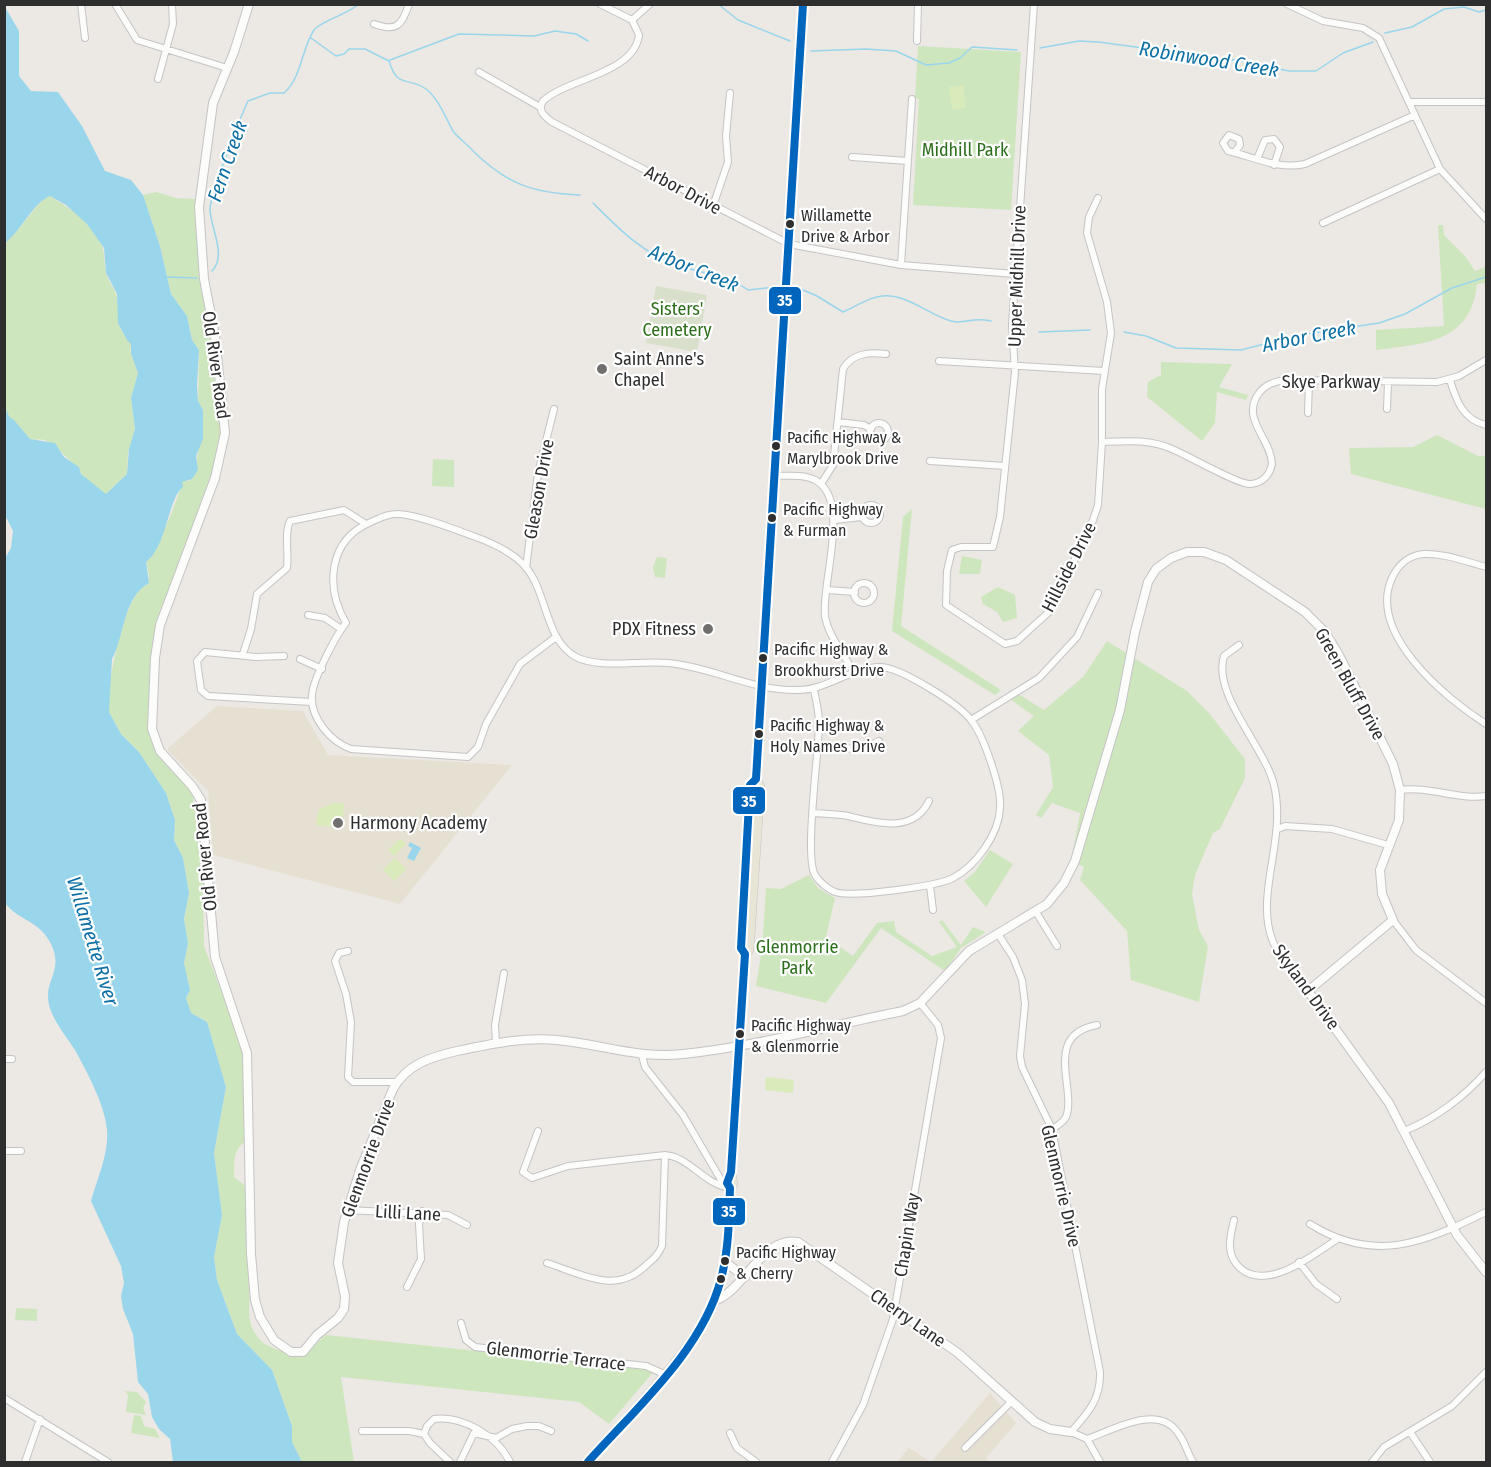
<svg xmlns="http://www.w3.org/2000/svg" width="1491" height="1467" font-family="'Fira Sans Condensed',sans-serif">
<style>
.education{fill:#e6e0d3}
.green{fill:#cee6be}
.cemetery{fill:#d8e0cc}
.pitch{fill:#d9eabb}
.water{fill:#99d6ec}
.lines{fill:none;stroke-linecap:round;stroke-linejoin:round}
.stream{stroke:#99d6ec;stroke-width:1.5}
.street-casing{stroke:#c5c4c5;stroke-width:8}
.secondary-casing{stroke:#c5c4c5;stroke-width:10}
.primary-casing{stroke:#c6c5c4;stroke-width:10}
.street{stroke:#fcfcfb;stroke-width:6}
.secondary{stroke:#fcfcfb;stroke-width:8}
.primary{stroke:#e8e4d6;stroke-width:9}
.bus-1-casing{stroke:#fff;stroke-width:12}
.bus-1{stroke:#0065bd;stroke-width:8}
.bus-dot{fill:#2e2e2e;stroke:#fff;stroke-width:2}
.poi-dot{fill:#706f6e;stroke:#fff;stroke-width:2}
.labels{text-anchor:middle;stroke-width:4.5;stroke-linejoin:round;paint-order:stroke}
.bus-label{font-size:16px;fill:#2e2e2e;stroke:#fff;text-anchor:start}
.park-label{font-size:18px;fill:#2c6e1b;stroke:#fff}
.street-label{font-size:18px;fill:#2e2e2e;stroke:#fff}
.poi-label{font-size:18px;fill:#2e2e2e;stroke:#fff;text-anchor:start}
.water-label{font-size:20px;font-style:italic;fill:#0d6fa3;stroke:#fff}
.line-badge{stroke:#fff;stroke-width:2}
.badge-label{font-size:16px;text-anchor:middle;font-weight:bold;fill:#fff}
</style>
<rect width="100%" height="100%" fill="#ece8e4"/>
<path class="education" d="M217 706 303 711 328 755 512 765 400 904 213 855 208 791 167 749Z
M990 1393 1016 1423 986 1458 991 1462H931Z
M909 1448 931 1462H897Z"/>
<path class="green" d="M918 46 1021 52 1011 210 913 205 919 99 915 98Z
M156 192 176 198 195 199 202 288 213 350 222 435 214 474 166 601 149 731 193 795 203 884 204 946 240 1041 245 1064 246 1110 244 1126 248 1139C233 1149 234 1161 234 1177L248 1188C246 1222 247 1253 249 1286 251 1304 245 1321 257 1336 266 1350 288 1352 303 1355L326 1335 655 1370 609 1424 579 1402 341 1377 354 1462H302L292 1442V1426L272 1370 237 1334 217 1280 214 1257 222 1215 214 1153 226 1087 207 1022 191 1013 186 998 190 990 184 963 188 943 184 919 189 893 183 858 174 840 175 820 166 793 139 752 121 734 109 712 108 704C108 681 125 590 148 584L149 575 146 562C155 555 181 493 182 482L185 480 189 481 194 475 203 425V410L198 401 199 350 192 340 187 316 171 294 160 246 143 195Z
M50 196C69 208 94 223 102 246 105 254 104 265 106 273 108 282 115 288 117 298 120 315 117 332 132 344L130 351 138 373 131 398 135 431 128 452 127 474 106 494C89 489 60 443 44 440 40 439 35 440 30 439L10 419 5 408 4 243C21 232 34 203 50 196Z
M1438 225H1443L1444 235 1465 256 1475 271 1486 267V283L1477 284C1471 343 1423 344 1376 350V330L1444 326Z
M1161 362 1232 364 1219 387 1248 395 1246 400 1217 392 1215 423 1202 441 1147 397 1148 382 1161 375Z
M1437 435 1478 456H1486V509L1351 474 1349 448 1413 447Z
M433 459 454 460V487L432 486Z
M912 509 901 626 1001 690 995 695 892 631 903 517Z
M962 556 982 560 980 574H959Z
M657 557 667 558 665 578 655 577 653 567Z
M998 587 1015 595 1017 618 1003 622 997 612 983 604 981 597Z
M1107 641 1187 691 1209 713 1245 759V778L1220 829 1213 833 1195 875 1192 894 1199 930 1208 946 1199 1002 1131 980 1127 931 1080 880 1084 867 1071 861 1080 813 1052 803 1041 818 1036 815 1053 787 1049 755 1018 731 1034 716 1011 700 1018 694 1044 710 1083 677Z
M990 850 1013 864 986 907 964 881 975 872Z
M809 875 818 888 835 898 826 937 853 956 877 923 894 921 896 932 932 956 957 947 939 922 942 920 961 945 973 927 986 932 961 948 945 971 881 928 826 1003 756 986 762 949 766 888 781 889Z
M16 1308 37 1309V1321L15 1320Z
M125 1391 137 1392 146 1402 143 1408 146 1415 126 1412 128 1395Z
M134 1415 141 1416 144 1426 155 1429 160 1438 131 1433Z"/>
<path class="cemetery" d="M656 286 707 295 697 352 646 343Z"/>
<path class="pitch" d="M963 85 966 108 952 110 949 87Z
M334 803H344L342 828 316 825 319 809Z
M400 839 406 844 394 856 388 850Z
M395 858 406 869 394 881 383 870Z
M766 1077 794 1080 793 1093 765 1090Z"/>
<path class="water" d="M5 7 19 31V76L31 91 58 92 82 126 105 171 131 180 143 195 160 246 171 294 187 316 192 340 199 350 197 385 198 401 203 410V439L196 456 198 470 192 479 182 482 183 487C168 498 167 546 146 562L149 583C123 597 124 638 112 659L109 712 121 734 139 752 166 793 175 820 174 840 183 858 189 893 184 919 188 943 184 963 190 990 186 998 191 1013 207 1022 226 1087 214 1153 222 1215 214 1257 217 1280 237 1334 272 1370 292 1426V1442L302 1462H173L170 1439 159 1429 152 1417 148 1394 138 1382 133 1334 123 1309 121 1296 124 1283 121 1266 91 1201C97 1179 109 1154 107 1130 105 1105 87 1072 75 1050 66 1036 48 1015 48 997 47 979 63 968 51 944 39 920 19 921 5 903L4 560 11 548 13 531 5 515V408L10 418 13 419 30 439 55 443 64 457 79 467 81 474 106 494 127 474 129 449 135 429 131 398 138 373 131 354V344L127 340 118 323 117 294 106 273 104 248 87 224 66 205 50 196C32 204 21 231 5 243Z
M410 842 421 848 414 861 407 858 412 848 408 846Z"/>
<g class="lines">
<path class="stream" d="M718 4 738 20 790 41
M1385 33 1412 27 1444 9 1464 7 1479 12 1486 10
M311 38 336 56 344 54 349 49H365L389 61C398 90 408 76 426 89 439 99 445 117 453 131 458 138 467 144 473 151 507 184 532 193 580 195
M1040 48 1079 41 1098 42 1242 61 1289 71H1316L1343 53 1373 42
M811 51 866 49 896 51 926 65 949 63 960 58 972 47 1017 50
M390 60 459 34 534 36 555 31 576 34 588 41
M593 203C617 227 641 252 674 264 698 273 728 275 748 290L774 287
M212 271C227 256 211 229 210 210 209 198 241 116 248 101L270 93H284C302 77 301 50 314 30 321 21 348 14 359 4
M167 277 197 278
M796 287 817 296 843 312C855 307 869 297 882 296 906 293 929 315 951 321 966 325 972 316 991 321
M1039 332 1090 330
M1124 332 1146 336 1176 348 1241 350 1299 335 1379 323 1405 314 1452 288 1486 277"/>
<g class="street-casing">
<path id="street" d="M81 4 85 38
M115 4 137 40 227 68
M600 4 632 20 639 35C634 74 568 78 543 101 537 110 544 116 552 122L789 244 901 265 1015 274
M1034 4 1012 325 1015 372 1000 517 993 547H961L952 550 947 571 946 605 1005 644 1017 641 1049 612 1091 526 1098 505 1102 442V389L1111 333 1107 302 1087 233 1089 217 1098 198
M1287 4 1323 21 1363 28 1379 38 1440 169 1486 219
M632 20 650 4
M374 24C396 32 402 26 409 4
M917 41 918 4
M479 72 540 107
M158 79 173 24 172 4
M1409 102H1486
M1235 152 1240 145 1239 139 1229 135 1223 143 1228 151C1254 157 1278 170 1305 164L1415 115
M852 157 908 161
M1257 159 1265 140 1274 139 1280 147 1274 165
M713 206 728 162 726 136 730 93
M1323 223 1440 169
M901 265 912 99
M939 361 1104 371
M1450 380C1456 400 1463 420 1486 425
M1387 409 1388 382
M1308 413 1309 381
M838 422 864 425 871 429
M870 432a9 9 0 1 1 18 0a9 9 0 1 1-18 0Z
M1102 442C1126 441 1150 439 1172 449 1189 456 1235 483 1249 484 1262 484 1270 475 1272 464 1271 438 1240 419 1259 393 1266 384 1274 382 1284 380L1437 382 1459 376 1486 360
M930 461 1005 466
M774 476C787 476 803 474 815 480 852 499 821 583 825 616 828 636 845 655 854 673
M821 484 833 465 843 369C852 353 869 352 886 354
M862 514a9 9 0 1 1 18 0a9 9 0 1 1-18 0Z
M834 520 862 517
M1486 567C1467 562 1444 553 1424 554 1409 555 1398 565 1392 578 1367 633 1445 698 1486 724
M526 568 538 473 554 409
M854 593a10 10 0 1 1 20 0a10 10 0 1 1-20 0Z
M827 590 855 592
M308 615 325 618 341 629
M556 637 520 664 486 724 478 747 468 757 351 749C331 742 310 718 312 695 313 679 336 635 346 623 325 587 328 540 371 522 380 518 387 514 396 514 413 513 454 529 473 536 493 543 521 556 532 576 547 601 548 642 576 657 599 669 641 660 668 663 713 667 752 691 798 690 828 690 851 667 880 667 900 667 959 704 971 720 984 736 1002 789 1000 808 999 834 976 866 953 878 938 886 852 898 835 892 828 889 819 882 815 875 804 856 819 752 819 723 819 712 816 700 814 690
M1239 645 1224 656C1212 695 1265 747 1274 785 1287 838 1255 894 1272 939 1279 959 1295 974 1308 991
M243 654 251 629 257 594 287 568C289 554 284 533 290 521L344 510 366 524
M284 656 256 657 205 652 197 661 201 690 208 696 312 702
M300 659 322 669
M971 720 1039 678 1077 637 1098 593
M817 747 862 749 879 741
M1400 790C1429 786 1458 800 1486 796
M814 813C825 814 837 814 848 816 876 823 913 834 929 801
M1278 829 1285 826 1332 829 1388 845
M930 886 933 910
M1036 912 1057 946
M1393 920 1416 950 1486 1003
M998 934 1013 957 1022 980 1025 1004 1020 1056 1022 1067 1052 1129 1100 1372C1101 1399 1088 1413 1071 1432L1087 1439 1100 1462
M348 951 339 953 335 961 346 994 351 1022 348 1077 353 1082H397
M496 1043 495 1025 504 973
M642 1055 645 1067 683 1115 721 1180 730 1188
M4 1059H12
M1052 1129C1057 1126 1063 1123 1066 1117 1077 1089 1042 1035 1097 1025
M538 1131 523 1172 532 1178 568 1166 665 1155C690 1157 703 1184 730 1188
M1404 1131C1435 1119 1465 1096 1486 1072
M4 1151H21
M347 1210 448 1215 467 1225
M1234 1220C1230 1237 1225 1254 1240 1268 1267 1292 1313 1255 1336 1240
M1310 1224C1374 1264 1424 1243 1486 1212
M1299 1262 1316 1284 1337 1299
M547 1263C579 1273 615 1295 644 1267 652 1260 658 1256 662 1246L665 1155
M407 1287 421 1259 419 1224 422 1211
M461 1323 466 1340 475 1347 646 1366 664 1374
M4 1398 108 1462
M362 1431H409L424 1434
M1410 1432 1430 1462
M730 1433 737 1448 756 1462
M1087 1439C1113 1430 1158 1403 1178 1433 1185 1441 1187 1453 1193 1462
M965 1448 1011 1402
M25 1462 40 1419
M450 1462 430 1443 424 1434 427 1426 434 1419C463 1415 498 1437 510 1462
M460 1462 474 1433 496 1438 512 1429 527 1426H539L551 1431
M832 1462 863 1405 893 1319 941 1038 938 1025 920 1003
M1372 1462 1384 1447 1452 1406 1486 1372"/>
</g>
<g class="secondary-casing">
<path id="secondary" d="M249 4 234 52 213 103 199 207 204 279 215 336 225 433 215 478 160 625 155 658 152 729 160 751 192 786 201 800 215 957 247 1053 251 1254 255 1300 260 1317 274 1340 291 1352H303L317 1335 338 1318 344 1309 345 1296 338 1263 344 1222 360 1170 393 1089C407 1064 431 1057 457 1051 490 1044 523 1037 557 1040 600 1044 639 1059 683 1054 754 1047 832 1025 903 1011L920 1003 969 951 1047 904 1064 883 1075 861 1120 710 1135 632 1148 582 1156 569 1171 558 1187 552H1204L1226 560 1305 612 1325 632 1339 655 1393 764 1400 790 1399 820 1380 870 1382 894 1393 920 1308 991 1389 1103 1457 1235 1486 1272
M725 1262 745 1277
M714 1301C746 1290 761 1236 798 1242L958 1353 1035 1422 1050 1429 1071 1432"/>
</g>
<g class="primary-casing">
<path id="primary" d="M745 954 741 948 750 785 756 779
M588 1462C628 1416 698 1348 717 1292 729 1259 728 1223 730 1188L733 1184 731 1172 745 954 749 950 760 787 756 779 803 4"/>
</g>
<use href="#street" class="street"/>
<use href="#secondary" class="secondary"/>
<use href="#primary" class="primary"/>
<g class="bus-1-casing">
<path id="bus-1" d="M588 1462C636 1408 702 1351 721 1279 729 1249 729 1218 730 1188L727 1183 731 1172 745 954 741 948 750 785 756 779 803 4"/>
</g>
<use href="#bus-1" class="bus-1"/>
</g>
<g class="bus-dot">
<circle cx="790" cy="224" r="5"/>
<circle cx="776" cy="446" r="5"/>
<circle cx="772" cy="518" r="5"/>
<circle cx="763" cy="658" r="5"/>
<circle cx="759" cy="734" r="5"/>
<circle cx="740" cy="1034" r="5"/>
<circle cx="725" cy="1261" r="5"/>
<circle cx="721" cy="1279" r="5"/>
</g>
<g class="poi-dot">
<circle cx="602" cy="369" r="6"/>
<circle cx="708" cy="629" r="6"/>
<circle cx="338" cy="823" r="6"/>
</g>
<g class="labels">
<g class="bus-label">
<text x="801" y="221">Willamette<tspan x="801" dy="21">Drive &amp; Arbor</tspan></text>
<text x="787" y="443">Pacific Highway &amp;<tspan x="787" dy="21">Marylbrook Drive</tspan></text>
<text x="783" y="515">Pacific Highway<tspan x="783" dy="21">&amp; Furman</tspan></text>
<text x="774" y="655">Pacific Highway &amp;<tspan x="774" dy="21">Brookhurst Drive</tspan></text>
<text x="770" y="731">Pacific Highway &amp;<tspan x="770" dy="21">Holy Names Drive</tspan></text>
<text x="751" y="1031">Pacific Highway<tspan x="751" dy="21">&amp; Glenmorrie</tspan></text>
<text x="736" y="1258">Pacific Highway<tspan x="736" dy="21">&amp; Cherry</tspan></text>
</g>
<g class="park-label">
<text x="965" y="156">Midhill Park</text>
<text x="677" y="315">Sisters'<tspan x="677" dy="21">Cemetery</tspan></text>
<text x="797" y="953">Glenmorrie<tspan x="797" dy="21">Park</tspan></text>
</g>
<g class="street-label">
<text transform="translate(683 190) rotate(28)" y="6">Arbor Drive</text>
<text transform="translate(1017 276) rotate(-88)" y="6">Upper Midhill Drive</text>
<text transform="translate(216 365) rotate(82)" y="6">Old River Road</text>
<text x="1331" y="388">Skye Parkway</text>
<text transform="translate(539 489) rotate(-80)" y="6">Gleason Drive</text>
<text transform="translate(1069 567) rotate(-63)" y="6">Hillside Drive</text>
<text transform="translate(1350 684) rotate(61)" y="6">Green Bluff Drive</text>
<text transform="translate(205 857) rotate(-96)" y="6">Old River Road</text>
<text transform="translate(1306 987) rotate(54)" y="6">Skyland Drive</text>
<text transform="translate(368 1158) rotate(-70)" y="6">Glenmorrie Drive</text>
<text transform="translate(1061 1186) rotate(77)" y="6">Glenmorrie Drive</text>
<text transform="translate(408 1213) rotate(3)" y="6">Lilli Lane</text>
<text transform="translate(907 1235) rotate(-81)" y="6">Chapin Way</text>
<text transform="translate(908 1318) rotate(35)" y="6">Cherry Lane</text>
<text transform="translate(556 1356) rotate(7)" y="6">Glenmorrie Terrace</text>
</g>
<g class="poi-label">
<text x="614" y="365">Saint Anne's<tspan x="614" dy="21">Chapel</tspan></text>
<text x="696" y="635" text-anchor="end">PDX Fitness</text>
<text x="350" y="829">Harmony Academy</text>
</g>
<g class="water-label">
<text transform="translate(1209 59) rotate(9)" y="7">Robinwood Creek</text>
<text transform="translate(227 161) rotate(-71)" y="7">Fern Creek</text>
<text transform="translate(694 268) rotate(22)" y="7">Arbor Creek</text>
<text transform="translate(1309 336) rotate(-11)" y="7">Arbor Creek</text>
<text transform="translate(93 941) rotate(73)" y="7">Willamette River</text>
</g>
</g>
<g class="line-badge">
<rect x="768" y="286" width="34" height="29" rx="6" fill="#0065bd"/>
<rect x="732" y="786" width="34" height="29" rx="6" fill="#0065bd"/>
<rect x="712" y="1197" width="34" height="29" rx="6" fill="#0065bd"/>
</g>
<g class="badge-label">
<text x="785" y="306">35</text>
<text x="749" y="807">35</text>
<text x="729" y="1217">35</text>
</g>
<rect width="1491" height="1467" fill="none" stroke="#2e2e2e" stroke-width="12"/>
</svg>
